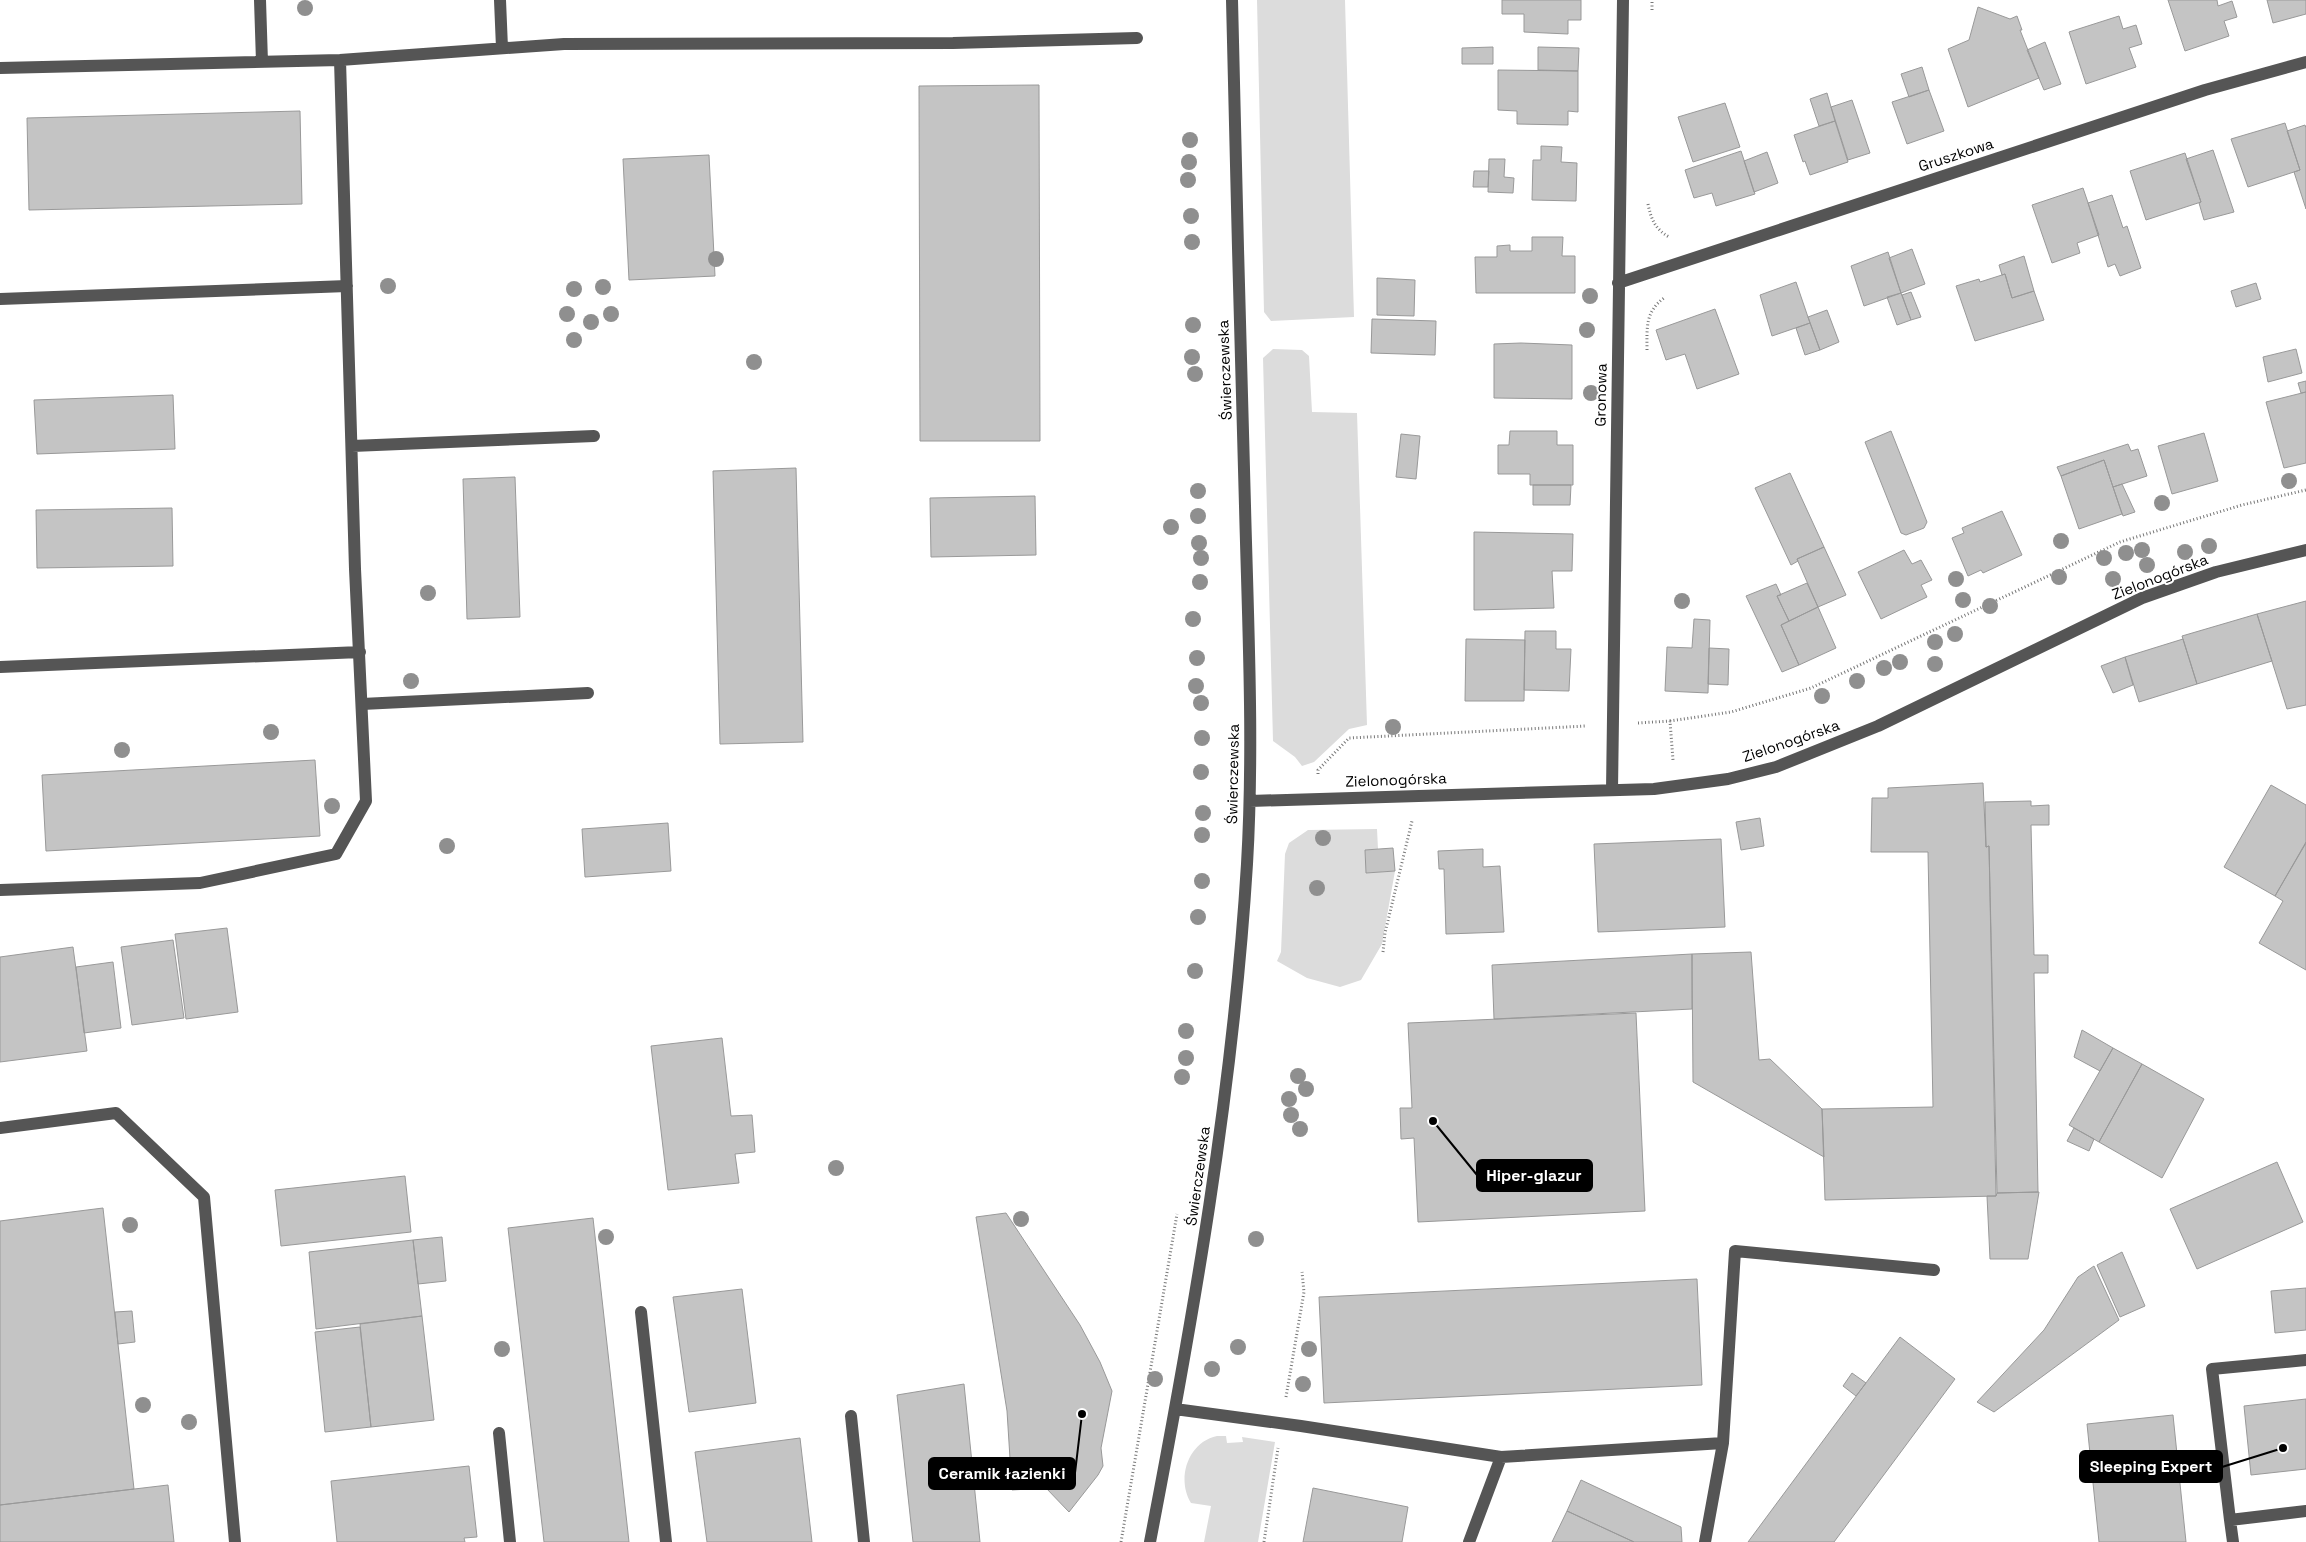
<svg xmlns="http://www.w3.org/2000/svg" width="2306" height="1542" font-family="'Space Grotesk',sans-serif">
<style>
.green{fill:#dcdcdc}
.building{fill:#c4c4c4;stroke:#999}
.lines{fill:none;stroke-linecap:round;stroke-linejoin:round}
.path{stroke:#777;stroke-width:3;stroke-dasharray:1 2.5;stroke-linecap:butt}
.minor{stroke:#555;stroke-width:12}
.tree{fill:#8f8f8f}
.labels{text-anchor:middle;stroke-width:4;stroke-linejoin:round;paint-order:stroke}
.street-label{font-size:15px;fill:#000;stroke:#fff}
.leader{fill:none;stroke:#000;stroke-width:2}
.callout-dot{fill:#000;stroke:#fff;stroke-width:2}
.callout{fill:#000;stroke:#000;stroke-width:2}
.callout-label{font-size:16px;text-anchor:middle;font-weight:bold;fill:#fff}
</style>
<rect width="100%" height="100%" fill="#fff"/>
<path class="green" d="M1257 0H1345L1354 317 1271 321 1264 312Z
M1273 349 1302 350 1309 356 1312 412 1357 413 1367 725 1349 729 1314 762 1302 766 1295 757 1273 741 1263 358Z
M1377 829 1378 849 1365 850 1366 873 1395 871 1382 944 1361 980 1340 987 1307 978 1277 961 1281 952 1285 854 1289 843 1308 830Z
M1217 1436H1226L1227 1443 1243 1442 1242 1437 1275 1442 1258 1542H1204L1211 1506 1191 1503C1176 1479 1188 1442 1217 1436Z"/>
<path class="building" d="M1502 0H1581V20H1568V34L1524 32V14H1502Z
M2168 0H2217L2218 6 2232 1 2237 17 2224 21 2229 36 2185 51Z
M2267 0H2306V14L2273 23Z
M1978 7 2010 19 2017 16 2022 30H2020L2039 78 1968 107 1948 49 1969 40Z
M2119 16 2123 29 2136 25 2142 44 2129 48 2136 67 2086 84 2069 32Z
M2045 42 2061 84 2044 90 2027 50Z
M1493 47V64H1462V48Z
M1538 47 1579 48 1578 71 1538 70Z
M1922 67 1929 90 1909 97 1901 74Z
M1498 70 1578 71V112L1568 111V125L1517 124V111L1498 110Z
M1039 85 1040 441H920L919 86Z
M1929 90 1944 131 1907 144 1892 102Z
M1827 93 1835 121 1819 126 1810 99Z
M1852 100 1870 153 1848 160 1831 107Z
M1725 103 1740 147 1693 162 1678 117Z
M300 111 302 204 29 210 27 118Z
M1835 121 1848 162 1810 175 1805 161 1803 162 1794 135Z
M2285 123 2300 170 2248 187 2231 139Z
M2305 125 2306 128V209L2294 172 2300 170 2287 131Z
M1541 146 1562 147 1561 162 1577 163 1576 201 1532 200 1533 160H1541Z
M2213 150 2234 212 2204 220 2199 203 2201 202 2186 159Z
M1741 151 1755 194 1716 206 1712 193 1694 198 1685 170Z
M1767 152 1778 183 1754 192 1744 161Z
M2185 153 2201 202 2146 220 2130 171Z
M709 155 715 276 629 280 623 159Z
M1489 159H1505L1504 177 1514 178 1513 193 1488 192Z
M1474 171H1489L1488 187H1473Z
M2083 188 2099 235 2077 243 2080 253 2052 263 2032 205Z
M2112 195 2123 228 2127 226 2141 268 2120 276 2115 264 2108 267 2088 203Z
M1532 237H1563L1562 256H1575V293H1476L1475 257H1497V246L1510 245V251H1532Z
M1912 249 1925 284 1901 293 1889 258Z
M1888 252 1901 293 1864 306 1851 266Z
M2024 256 2034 291 2012 298 2005 274 2002 275 1999 265Z
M2005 274 2012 298 2034 291 2044 320 1975 341 1956 286 1979 279 1980 282Z
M1377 278 1415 280 1414 316 1377 315Z
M1796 282 1810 323 1772 336 1760 295Z
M2256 283 2261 299 2236 307 2231 291Z
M1911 292 1921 317 1911 320 1902 295Z
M1901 293 1911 320 1897 325 1887 297Z
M1715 309 1739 374 1697 389 1685 354 1666 360 1656 330Z
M1827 310 1839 342 1820 350 1808 317Z
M1372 319 1436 321 1435 355 1371 353Z
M1810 323 1820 350 1805 355 1796 328Z
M1521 343 1572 345V399L1494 398V344Z
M2296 349 2302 373 2268 382 2263 357Z
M2306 381V392L2301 393 2298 383Z
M2306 392V463L2284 468 2266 402Z
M173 395 175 449 37 454 34 400Z
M1510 431H1557V445H1573V485H1530V474H1498V445H1509Z
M1891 431 1927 522 1924 528 1906 535 1901 533 1865 442Z
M2204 433 2218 481 2172 494 2158 446Z
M1401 434 1420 436 1416 479 1396 477Z
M2128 444 2131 451 2138 449 2147 476 2113 487 2104 460 2061 476 2057 467Z
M2104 460 2122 514 2079 529 2061 476Z
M796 468 803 742 720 744 713 471Z
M1790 473 1824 547 1797 559 1798 561 1791 565 1755 488Z
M515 477 520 617 467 619 463 479Z
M2122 484 2135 512 2123 516 2113 487Z
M1533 485H1571L1570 505H1533Z
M1035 496 1036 555 931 557 930 498Z
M172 508 173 566 37 568 36 510Z
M2002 511 2022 555 1983 573 1981 570 1968 576 1952 538 1964 533 1962 528Z
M1474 532 1573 534 1572 571H1552L1554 608 1474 610Z
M1824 547 1846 595 1818 607 1797 559Z
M1904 550 1912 564 1921 560 1932 580 1921 585 1927 597 1881 619 1858 572Z
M1807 583 1818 607 1789 621 1777 596Z
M1776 584 1781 595 1777 596 1789 621 1781 625 1799 665 1782 672 1746 596Z
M2306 601V705L2287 709 2257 614Z
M1818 607 1836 648 1799 665 1781 625Z
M2257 614 2272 661 2197 684 2182 636Z
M1694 619 1710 620 1708 693 1665 691 1667 647 1692 648Z
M1525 631H1556V649H1571L1569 691 1524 690Z
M1466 639 1525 640 1524 701H1465Z
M2183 639 2197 684 2139 702 2125 657Z
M1709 648 1729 649 1728 685 1708 684Z
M2125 657 2133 685 2113 693 2101 666Z
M315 760 320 836 46 851 42 775Z
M1983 783 1986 847 1989 846 1996 1196 1825 1200 1822 1109 1933 1107 1928 852H1871L1872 798H1888V788Z
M2271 785 2306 805V843L2275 896 2224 867Z
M2031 801V806L2049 805V825H2031L2034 955H2048V973H2034L2038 1192 1997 1193 1989 846 1986 847 1985 802Z
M1760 818 1764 846 1741 850 1736 822Z
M668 823 671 871 585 877 582 829Z
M1721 839 1725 927 1598 932 1594 844Z
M2306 842V970L2259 943 2283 901 2275 896Z
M1393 848 1395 871 1366 873 1365 850Z
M1483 849V867L1500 866 1504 932 1446 934 1444 869H1439L1438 851Z
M227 928 238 1012 186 1019 175 934Z
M173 940 184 1018 132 1025 121 947Z
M73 947 87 1051 0 1062V957Z
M1751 952 1759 1060 1770 1059 1822 1109 1824 1157 1693 1082 1692 954Z
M1692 954V1009L1494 1019 1492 965Z
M113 962 121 1028 84 1033 76 967Z
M1636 1013 1645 1211 1418 1222 1414 1138 1401 1139 1400 1108H1412L1408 1023Z
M2082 1030 2113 1048 2100 1071 2074 1057Z
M722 1038 731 1116 752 1115 755 1152 735 1154 739 1183 668 1190 651 1046Z
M2113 1048 2142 1064 2099 1142 2069 1125Z
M2142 1064 2204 1099 2162 1178 2099 1142Z
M2074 1128 2094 1139 2089 1151 2067 1141Z
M2277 1162 2303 1222 2197 1269 2170 1209Z
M405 1176 411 1232 281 1246 275 1190Z
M2039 1192 2028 1259H1990L1987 1196H1996L1997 1193Z
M103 1208 134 1489 0 1505V1221Z
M1006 1213 1080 1325 1100 1362 1112 1391 1101 1448 1103 1466 1098 1475 1069 1512 1046 1488 1012 1490 1007 1411 976 1217Z
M593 1218 629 1542H544L508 1228Z
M442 1237 446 1281 418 1284 413 1240Z
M413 1240 422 1316 316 1329 309 1252Z
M2122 1252 2145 1306 2120 1317 2097 1265Z
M2094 1266 2119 1320 1994 1412 1977 1402 2044 1330 2078 1277Z
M1697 1279 1702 1385 1324 1403 1319 1297Z
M2306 1288V1330L2275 1333 2271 1291Z
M742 1289 756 1403 689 1412 673 1297Z
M132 1311 135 1342 118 1344 115 1312Z
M422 1316 434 1420 371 1427 360 1324Z
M360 1327 371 1427 325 1432 315 1332Z
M1900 1337 1955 1379 1834 1542H1748Z
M1852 1373 1866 1383 1856 1396 1843 1386Z
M964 1384 980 1542H913L897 1395Z
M2306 1399V1469L2251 1475 2244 1406Z
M2173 1415 2186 1542H2099L2087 1424Z
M800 1438 812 1542H707L695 1452Z
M469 1466 477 1537 464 1538 465 1542H337L331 1481Z
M1581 1480 1681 1527 1682 1542H1634L1567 1511Z
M168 1485 174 1542H0V1505Z
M1313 1488 1408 1507 1402 1542H1303Z
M1567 1511 1634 1542H1552Z"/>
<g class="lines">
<path class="path" d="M1652 10V0
M1648 204C1651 219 1655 229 1669 237
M1647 350C1647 328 1645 312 1664 298
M1670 721 1731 712 1811 688 2120 542 2242 505 2306 490
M1638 723 1670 721 1673 760
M1318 774V770L1349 738 1586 726
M1383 952 1385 933 1412 821
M1286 1397 1304 1292 1302 1272
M1121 1542 1177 1214
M1264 1542 1278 1448"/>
<path class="minor" d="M260 0 262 62
M500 0 502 48
M0 68 340 60 564 44 953 43 1137 38
M1618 283 2205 90 2306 62
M0 299 347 286
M352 446 594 436
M0 667 360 652
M362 704 588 693
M1612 790 1623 0
M1250 801 1654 789 1728 779 1776 767 1878 726 2142 598 2216 572 2306 550
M0 890 200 883 336 854 366 801 355 569 340 60
M0 1128 116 1113 204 1197 235 1542
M641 1312 666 1542
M1175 1409 1301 1426 1501 1457 1723 1443 1735 1251 1934 1270
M851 1416 864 1542
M499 1433 510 1542
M2230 1520 2212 1369 2306 1360
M1150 1542C1193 1318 1233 1093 1247 864 1254 745 1248 625 1245 506 1240 337 1236 169 1232 0
M1469 1542 1501 1457
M1705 1542 1723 1443
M2233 1542 2230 1520 2306 1511"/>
</g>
<g class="tree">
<circle cx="305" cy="8" r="8"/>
<circle cx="1190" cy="140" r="8"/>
<circle cx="1189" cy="162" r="8"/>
<circle cx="1188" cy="180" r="8"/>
<circle cx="1191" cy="216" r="8"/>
<circle cx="1192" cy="242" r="8"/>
<circle cx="716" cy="259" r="8"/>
<circle cx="388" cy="286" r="8"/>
<circle cx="603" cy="287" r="8"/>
<circle cx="574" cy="289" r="8"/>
<circle cx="1590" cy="296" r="8"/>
<circle cx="567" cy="314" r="8"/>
<circle cx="611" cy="314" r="8"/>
<circle cx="591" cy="322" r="8"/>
<circle cx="1193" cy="325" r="8"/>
<circle cx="1587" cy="330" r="8"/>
<circle cx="574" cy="340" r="8"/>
<circle cx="1192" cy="357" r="8"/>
<circle cx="754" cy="362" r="8"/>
<circle cx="1195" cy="374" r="8"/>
<circle cx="1591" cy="393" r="8"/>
<circle cx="2289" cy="481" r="8"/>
<circle cx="1198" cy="491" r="8"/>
<circle cx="2162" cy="503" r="8"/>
<circle cx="1198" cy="516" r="8"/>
<circle cx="1171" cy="527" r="8"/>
<circle cx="2061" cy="541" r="8"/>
<circle cx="1199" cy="543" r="8"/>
<circle cx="2209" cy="546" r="8"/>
<circle cx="2142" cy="550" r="8"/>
<circle cx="2185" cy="552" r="8"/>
<circle cx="2126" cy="553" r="8"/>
<circle cx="1201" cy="558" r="8"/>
<circle cx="2104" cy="558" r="8"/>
<circle cx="2147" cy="565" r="8"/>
<circle cx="2059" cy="577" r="8"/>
<circle cx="1956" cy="579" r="8"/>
<circle cx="2113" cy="579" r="8"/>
<circle cx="1200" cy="582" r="8"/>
<circle cx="428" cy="593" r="8"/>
<circle cx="1963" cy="600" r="8"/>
<circle cx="1682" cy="601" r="8"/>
<circle cx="1990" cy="606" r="8"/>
<circle cx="1193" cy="619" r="8"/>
<circle cx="1955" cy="634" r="8"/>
<circle cx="1935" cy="642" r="8"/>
<circle cx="1197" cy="658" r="8"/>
<circle cx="1900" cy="662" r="8"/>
<circle cx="1935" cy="664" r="8"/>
<circle cx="1884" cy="668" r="8"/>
<circle cx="411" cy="681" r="8"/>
<circle cx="1857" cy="681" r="8"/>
<circle cx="1196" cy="686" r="8"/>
<circle cx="1822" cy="696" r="8"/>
<circle cx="1201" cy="703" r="8"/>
<circle cx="1393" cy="727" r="8"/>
<circle cx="271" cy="732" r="8"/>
<circle cx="1202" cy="738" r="8"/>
<circle cx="122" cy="750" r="8"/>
<circle cx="1201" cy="772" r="8"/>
<circle cx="332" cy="806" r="8"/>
<circle cx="1203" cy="813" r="8"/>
<circle cx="1202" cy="835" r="8"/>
<circle cx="1323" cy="838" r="8"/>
<circle cx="447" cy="846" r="8"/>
<circle cx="1202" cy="881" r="8"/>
<circle cx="1317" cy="888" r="8"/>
<circle cx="1198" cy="917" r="8"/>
<circle cx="1195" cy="971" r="8"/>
<circle cx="1186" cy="1031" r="8"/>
<circle cx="1186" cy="1058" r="8"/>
<circle cx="1298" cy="1076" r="8"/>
<circle cx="1182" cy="1077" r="8"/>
<circle cx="1306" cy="1089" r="8"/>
<circle cx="1289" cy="1099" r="8"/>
<circle cx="1291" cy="1115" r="8"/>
<circle cx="1300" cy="1129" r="8"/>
<circle cx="836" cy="1168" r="8"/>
<circle cx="1021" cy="1219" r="8"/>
<circle cx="130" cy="1225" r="8"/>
<circle cx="606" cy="1237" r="8"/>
<circle cx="1256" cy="1239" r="8"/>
<circle cx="1238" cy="1347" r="8"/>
<circle cx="502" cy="1349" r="8"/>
<circle cx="1309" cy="1349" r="8"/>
<circle cx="1212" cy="1369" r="8"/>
<circle cx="1155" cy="1379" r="8"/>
<circle cx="1303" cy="1384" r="8"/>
<circle cx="143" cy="1405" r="8"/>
<circle cx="189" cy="1422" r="8"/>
</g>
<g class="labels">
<g class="street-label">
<text transform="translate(1956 155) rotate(-18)" y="5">Gruszkowa</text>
<text transform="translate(1225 370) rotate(-92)" y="5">Świerczewska</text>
<text transform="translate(1601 395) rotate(-89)" y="5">Gronowa</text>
<text transform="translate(2160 577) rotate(-21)" y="5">Zielonogórska</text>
<text transform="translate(1791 741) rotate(-19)" y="5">Zielonogórska</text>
<text transform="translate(1233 774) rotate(-89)" y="5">Świerczewska</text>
<text transform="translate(1396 780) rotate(-2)" y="5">Zielonogórska</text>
<text transform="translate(1198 1176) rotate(-82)" y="5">Świerczewska</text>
</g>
</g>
<path class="leader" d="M1433 1121L1477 1175M2283 1448L2222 1467M1082 1414L1075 1473"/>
<g class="callout-dot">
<circle cx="1433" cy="1121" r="5"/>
<circle cx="2283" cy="1448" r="5"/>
<circle cx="1082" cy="1414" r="5"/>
</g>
<g class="callout">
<rect x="1477" y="1160" width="115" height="31" rx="5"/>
<rect x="2080" y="1451" width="142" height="31" rx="5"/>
<rect x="929" y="1458" width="146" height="31" rx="5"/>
</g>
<g class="callout-label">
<text x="1534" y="1181">Hiper-glazur</text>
<text x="2151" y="1472">Sleeping Expert</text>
<text x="1002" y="1479">Ceramik łazienki</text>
</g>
</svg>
